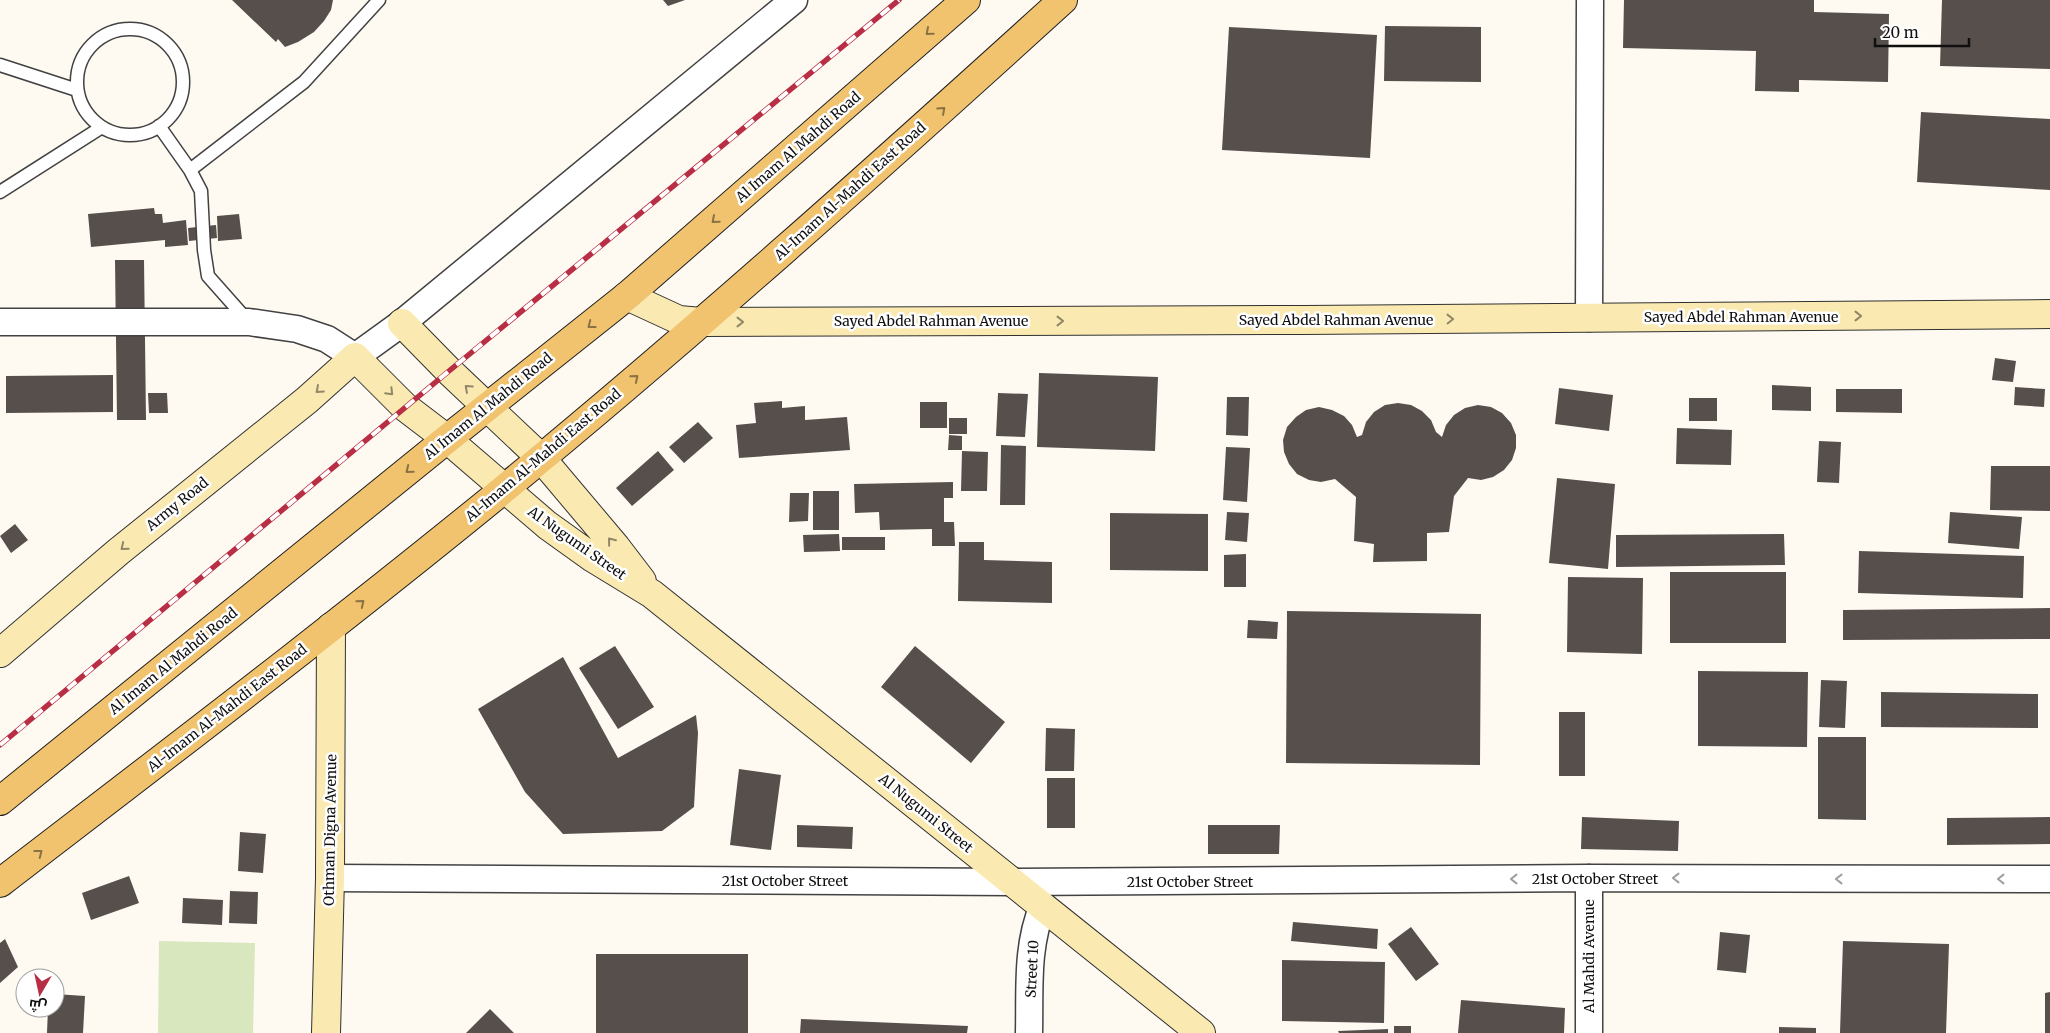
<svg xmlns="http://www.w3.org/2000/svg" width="2050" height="1033" font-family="Merriweather,Cairo,serif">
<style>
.green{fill:#d8e7bd}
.building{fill:#574f4c}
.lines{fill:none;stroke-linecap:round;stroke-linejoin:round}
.lane-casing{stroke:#424242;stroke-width:15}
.street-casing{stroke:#424242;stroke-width:29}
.secondary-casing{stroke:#313131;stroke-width:30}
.primary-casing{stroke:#202020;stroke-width:30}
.lane{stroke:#fff;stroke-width:12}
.street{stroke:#fff;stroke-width:26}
.secondary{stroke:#faeab1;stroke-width:28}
.primary{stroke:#f1c36f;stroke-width:28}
.rail-casing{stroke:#b82e44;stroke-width:5.5}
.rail{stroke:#fff;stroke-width:4;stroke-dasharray:11;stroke-linecap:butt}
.oneway{stroke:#8b7244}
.oneway2{stroke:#908768}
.oneway3{stroke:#9f9f9f}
.labels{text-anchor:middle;stroke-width:5;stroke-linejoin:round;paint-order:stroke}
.street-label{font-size:14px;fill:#0f0f0f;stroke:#fff}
</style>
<rect width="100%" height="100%" fill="#fefaf2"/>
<path class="green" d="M159 941 255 943 253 1033H158Z"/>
<path class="building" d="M232 0H333L331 10 324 21 314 32 298 42 285 47 278 39 276 42Z
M663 0H685L668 6Z
M1624 0H1814V12L1889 14 1888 82 1799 80V92L1755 91 1756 51 1623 48Z
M1942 0H2050V69L1940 66Z
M1385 26 1481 27V82L1384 81Z
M1229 27 1377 35 1370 158 1222 150Z
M1921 112 2050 119V190L1917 182Z
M154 208 155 214H162L163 223 186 220 188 245 165 247V240L91 247 88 214Z
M239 214 242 239 218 241 217 216Z
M216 225 217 238 189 241 188 228Z
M115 260H144L146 420H117Z
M1995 358 2016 361 2013 382 1992 380Z
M1039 373 1158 377 1155 451 1037 447Z
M113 375V412L6 413V376Z
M1772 385 1811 387V411L1772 410Z
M2015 387 2045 389 2044 407 2014 405Z
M1559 388 1613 395 1609 431 1555 424Z
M1836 389H1902V413L1836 412Z
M148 393H167L168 413H149Z
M998 393 1028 394 1025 437 996 436Z
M1227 397H1249L1248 436 1226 435Z
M1689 398H1717V421H1689Z
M782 401V408L805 406V420L847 417 850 450 739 458 736 425 756 423 754 403Z
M920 402H947V428H920Z
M1398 403 1411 405 1422 411 1431 420 1436 432 1442 437 1446 425 1454 415 1465 408 1478 405 1491 407 1502 413 1511 423 1516 435V448L1512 460 1504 470 1493 477 1481 480 1468 478 1454 496 1449 532 1427 533V561L1373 562 1374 544 1354 541 1356 497 1335 479 1321 482 1309 480 1297 474 1289 464 1284 452 1283 440 1287 427 1296 417 1306 410 1319 407 1332 410 1344 416 1352 425 1357 437 1362 435 1366 422 1374 412 1385 405Z
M949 418H967V434H949Z
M698 422 713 438 684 463 669 447Z
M1677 428 1732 430 1731 465 1676 464Z
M949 435 962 436V450H948Z
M1819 441 1841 442 1839 483 1817 482Z
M1001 445 1026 446 1025 505H1000Z
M1226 447 1250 448 1247 502 1223 500Z
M658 451 674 470 632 506 616 488Z
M962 451 988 452 987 491H961Z
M1991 466H2050V511L1990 510Z
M1557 478 1615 484 1608 569 1549 563Z
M953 482V498H944V522H954L955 546H932V529L880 530 879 512 855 513 854 484Z
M813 491H839V530H813Z
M790 493H809L808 521 789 522Z
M1227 512 1249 513 1247 542 1225 540Z
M1950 512 2022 517 2019 549 1948 543Z
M1110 513 1208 514V571L1110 570Z
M15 524 28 540 11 553 0 536Z
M839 534 840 551 804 552 803 535Z
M1784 534 1785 565 1616 567V535Z
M842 537H885V550H842Z
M959 542H984V560L1052 562V603L958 601Z
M1859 551 2024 556 2023 598 1858 593Z
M1246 554V587H1224V555Z
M1670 572H1786V643H1670Z
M1568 577 1643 578 1642 654 1567 652Z
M2050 608V639L1843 640V610Z
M1287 611 1481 614 1480 765 1286 763Z
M1248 620 1278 622 1277 639 1247 638Z
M615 646 654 707 618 729 579 668Z
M915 646 1005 722 971 763 881 687Z
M563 657 618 758 696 715 698 733 694 807 662 831 563 834 525 792 478 709Z
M1698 671 1808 672 1807 747 1698 746Z
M1821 680 1847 681 1845 728 1819 727Z
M1881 692 2038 694V728L1881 727Z
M1559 712H1585V776H1559Z
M1046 728 1075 729 1074 771H1045Z
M1818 737H1866V820L1818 819Z
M739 769 781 775 771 850 730 845Z
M1047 778H1075V828H1047Z
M1582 817 1679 821 1678 851 1581 849Z
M2050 817V844L1947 845V818Z
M797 825 853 827 852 849 797 847Z
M1208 825H1280L1279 854H1208Z
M240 832 266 834 263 873 238 871Z
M129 876 139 903 91 920 82 893Z
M230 891 258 892 257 924 229 923Z
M183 898 223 900 222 925 182 923Z
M1293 922 1378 929 1377 949 1291 941Z
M1411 927 1439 964 1416 981 1388 944Z
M1720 932 1750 935 1746 973 1717 970Z
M5 939 18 967 0 983V943Z
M1843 941 1949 944 1946 1033H1840Z
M596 954H748V1033H596Z
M1282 960 1385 962 1384 1023 1282 1021Z
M2050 992V1033H2045V993Z
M55 994 85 996 83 1033H47L48 1008H55Z
M1461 1000 1565 1008 1564 1033H1458Z
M490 1009 514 1033H466Z
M801 1019 968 1026 967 1033H800Z
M1394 1026H1411V1033H1394Z
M1779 1027 1816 1028V1033H1779Z
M1388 1029V1033H1339L1338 1031Z"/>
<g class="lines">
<g class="lane-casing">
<path id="lane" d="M77 82a53 53 0 1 1 106 0a53 53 0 1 1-106 0Z
M0 65 77 90
M159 126 190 170 201 191 204 250 208 276 247 320
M190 170 304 82 379 0
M0 192 102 127"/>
</g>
<g class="street-casing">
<path id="street" d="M1589 318 1590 0
M0 322H249L297 329 327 339 355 357 402 323 794 0
M330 878 1013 882 1589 878 2050 879
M1589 878V1033
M1029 1033C1030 990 1026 946 1043 906"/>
</g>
<g class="secondary-casing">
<path id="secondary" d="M627 296 679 320 701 322 1303 320 2050 314
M402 323 449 371 541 458 616 547 642 581
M0 653 118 552 307 400 355 357 405 407 447 439 547 525 593 558 652 594 1201 1033
M326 1033 330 878 331 627"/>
</g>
<g class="primary-casing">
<path id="primary" d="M0 801 447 439 627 296 966 0
M0 883C169 753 339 624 504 489 695 332 880 166 1063 0"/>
</g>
<use href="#lane" class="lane"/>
<use href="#street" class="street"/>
<use href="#secondary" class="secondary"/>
<use href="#primary" class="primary"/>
<g class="rail-casing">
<path id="rail" d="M0 745 449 371 899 0"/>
</g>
<use href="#rail" class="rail"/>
</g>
<defs><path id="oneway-chevron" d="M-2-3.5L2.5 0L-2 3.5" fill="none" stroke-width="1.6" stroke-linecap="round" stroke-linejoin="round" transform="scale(1.25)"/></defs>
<g class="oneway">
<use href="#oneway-chevron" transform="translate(929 32) rotate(139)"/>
<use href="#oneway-chevron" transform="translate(942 110) rotate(-42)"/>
<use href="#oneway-chevron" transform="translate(715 220) rotate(139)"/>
<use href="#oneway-chevron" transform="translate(591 325) rotate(142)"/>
<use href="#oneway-chevron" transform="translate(635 378) rotate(-40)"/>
<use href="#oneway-chevron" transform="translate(409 470) rotate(141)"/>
<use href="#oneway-chevron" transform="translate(361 603) rotate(-39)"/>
<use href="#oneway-chevron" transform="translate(39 853) rotate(-38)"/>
</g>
<g class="oneway2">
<use href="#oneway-chevron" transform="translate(1858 316)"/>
<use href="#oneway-chevron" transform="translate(1450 319) rotate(-1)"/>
<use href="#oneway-chevron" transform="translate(1060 321)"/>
<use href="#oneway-chevron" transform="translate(740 322)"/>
<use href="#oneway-chevron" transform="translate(468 388) rotate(-138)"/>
<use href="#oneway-chevron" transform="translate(319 390) rotate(138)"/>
<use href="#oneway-chevron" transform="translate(390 392) rotate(45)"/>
<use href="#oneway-chevron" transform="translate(611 541) rotate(-129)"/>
<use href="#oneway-chevron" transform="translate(124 547) rotate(141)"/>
</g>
<g class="oneway3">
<use href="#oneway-chevron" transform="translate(1676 878) rotate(-180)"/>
<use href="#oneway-chevron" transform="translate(1514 879) rotate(180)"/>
<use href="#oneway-chevron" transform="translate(1839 879) rotate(-180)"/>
<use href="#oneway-chevron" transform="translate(2001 879) rotate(-180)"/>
</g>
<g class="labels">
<g class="street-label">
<text transform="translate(798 147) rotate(-41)" y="5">Al Imam Al Mahdi Road</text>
<text transform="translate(850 191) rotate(-42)" y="5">Al-Imam Al-Mahdi East Road</text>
<text x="1741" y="322">Sayed Abdel Rahman Avenue</text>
<text x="1336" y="325">Sayed Abdel Rahman Avenue</text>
<text x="931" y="326">Sayed Abdel Rahman Avenue</text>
<text transform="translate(488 406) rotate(-39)" y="5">Al Imam Al Mahdi Road</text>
<text transform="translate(543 455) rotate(-40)" y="5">Al-Imam Al-Mahdi East Road</text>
<text transform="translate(177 504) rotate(-39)" y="5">Army Road</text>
<text transform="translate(577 543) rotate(35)" y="5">Al Nugumi Street</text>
<text transform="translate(173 661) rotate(-39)" y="5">Al Imam Al Mahdi Road</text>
<text transform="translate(227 708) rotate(-38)" y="5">Al-Imam Al-Mahdi East Road</text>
<text transform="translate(926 813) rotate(39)" y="5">Al Nugumi Street</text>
<text transform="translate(330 830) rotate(-89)" y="5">Othman Digna Avenue</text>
<text x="1595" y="884">21st October Street</text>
<text x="785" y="886">21st October Street</text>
<text x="1190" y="887">21st October Street</text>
<text transform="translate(1589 956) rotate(-90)" y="5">Al Mahdi Avenue</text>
<text transform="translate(1032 969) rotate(-87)" y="5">Street 10</text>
</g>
</g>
<g transform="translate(40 993) rotate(189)"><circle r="24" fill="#ffffff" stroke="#9f9f9f"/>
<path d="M0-4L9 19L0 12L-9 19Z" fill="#b82e44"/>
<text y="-8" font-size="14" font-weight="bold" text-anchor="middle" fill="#0f0f0f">ش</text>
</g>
<path d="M1875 38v8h94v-8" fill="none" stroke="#0f0f0f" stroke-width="2.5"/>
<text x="1882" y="38" font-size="15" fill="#0f0f0f" stroke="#ffffff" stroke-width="4" paint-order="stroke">20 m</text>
</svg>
